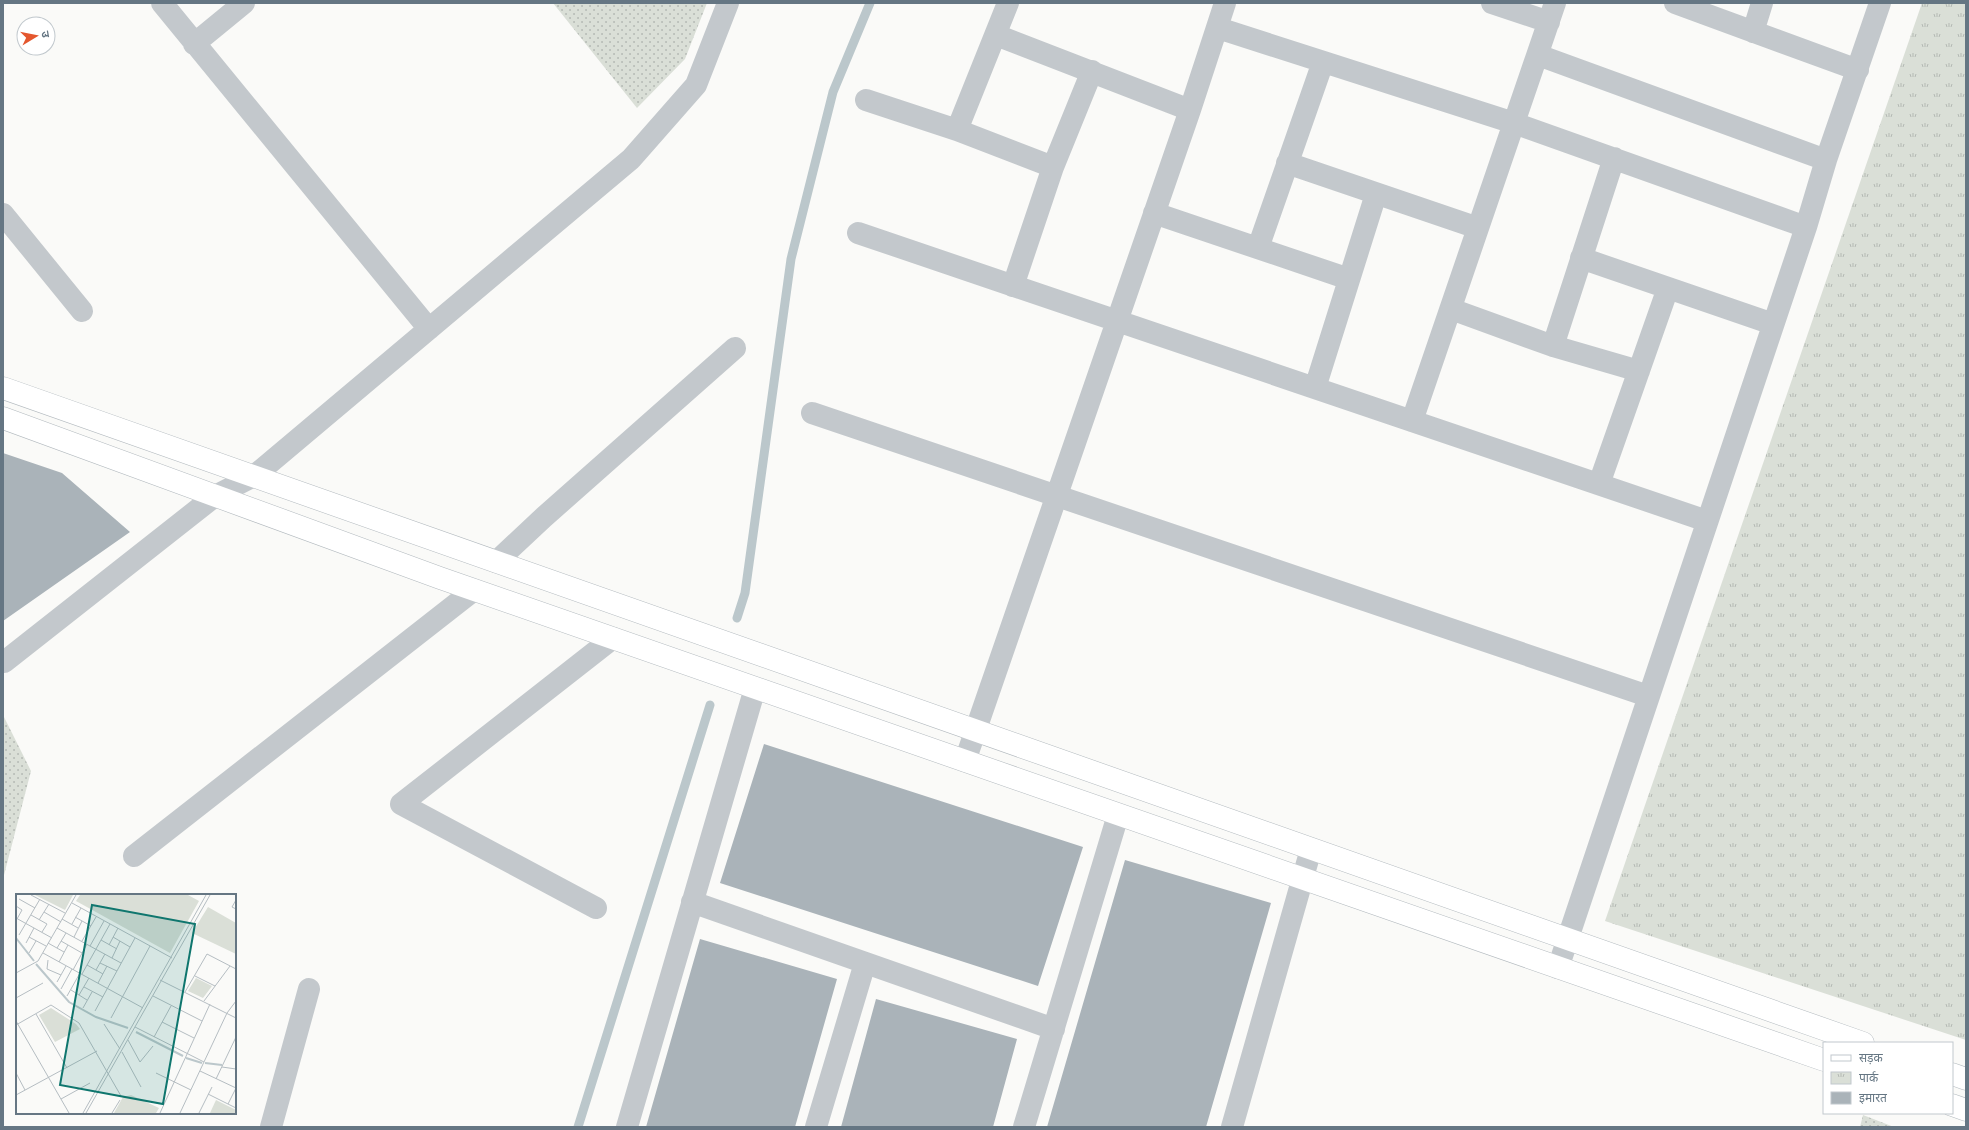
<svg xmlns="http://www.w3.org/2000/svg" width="1969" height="1130" font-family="Inter,'Noto Sans Devanagari',sans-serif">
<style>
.grass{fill:url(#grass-dots)}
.park{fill:url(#park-tufts)}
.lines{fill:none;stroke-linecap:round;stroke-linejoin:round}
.stream{stroke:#bbc7cb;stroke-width:9}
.building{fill:#aab3b9}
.secondary-casing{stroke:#b3babf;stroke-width:23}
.street{stroke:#c3c8cc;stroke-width:22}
.secondary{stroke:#fff;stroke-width:22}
.inset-river{fill:none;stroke:#bbc7cb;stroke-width:2}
.inset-road{fill:none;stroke:#b5bdc2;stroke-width:1}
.view{fill:#0f766e;fill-opacity:0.15;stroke:#0f766e;stroke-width:2}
.inset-edge{fill:none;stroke:#657683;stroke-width:2}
</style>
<defs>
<pattern id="grass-dots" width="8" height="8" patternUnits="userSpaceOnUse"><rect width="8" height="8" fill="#dadfd7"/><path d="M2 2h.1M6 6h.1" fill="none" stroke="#b4b9b4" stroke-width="1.8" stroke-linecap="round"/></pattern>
<pattern id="park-tufts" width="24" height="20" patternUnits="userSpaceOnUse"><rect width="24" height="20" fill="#dadfd7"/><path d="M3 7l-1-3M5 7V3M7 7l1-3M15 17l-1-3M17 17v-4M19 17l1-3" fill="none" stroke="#b4b9b4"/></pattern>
</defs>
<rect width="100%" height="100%" fill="#fafaf8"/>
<path class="grass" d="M553 3H707L685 59 637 108Z
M3 715 31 771 3 879Z
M1863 1115 1894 1127H1860Z"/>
<path class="park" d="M1922 3H1966V1040L1605 921Z"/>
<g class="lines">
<path class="stream" d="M737 618 745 593 791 259 833 92 870 3
M578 1127 710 705"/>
</g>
<path class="building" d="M3 453 62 473 130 532 3 621Z
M764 744 1083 847 1038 986 720 883Z
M1125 860 1271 903 1206 1127H1047Z
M700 939 837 979 795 1127H646Z
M876 999 1017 1039 993 1127H841Z"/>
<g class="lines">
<g class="secondary-casing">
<path id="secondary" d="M3 388 1863 1043
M3 418 440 578 1824 1060
M1952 1074 1966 1079
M1952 1105 1966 1110"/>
</g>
<path class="street" d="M162 3 429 329
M1492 3 1549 22
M1675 3 1858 70
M1218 28 1514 123 1806 227
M1753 32 1762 3
M996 35 1190 110
M194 44 244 3
M1538 55 1826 160
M866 100 957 130 1053 167
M957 130 1008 3
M1287 163 1478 228
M1154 213 1349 279
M3 214 82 311
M858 233 1707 521
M1258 248 1323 62
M1581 258 1773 324
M1013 286 1053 167 1092 71
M1451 309 1553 346 1639 371
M1553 346 1614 158
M1315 388 1376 194
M812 413 1648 696
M1412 421 1555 3
M1599 484 1668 288
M496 562 544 517 735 348
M4 662 215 496 254 476 631 159 696 85 728 3
M965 761 1190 110 1225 3
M134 856 474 590
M692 902 1054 1029
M596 908 401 804 613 638
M1558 968 1806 227 1826 160 1880 3
M271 1127 309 989
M627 1127 755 688
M816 1127 865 963
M1024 1127 1118 815
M1232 1127 1311 849"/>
<use href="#secondary" class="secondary"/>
</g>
<g transform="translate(16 894)">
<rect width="220" height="220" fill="#fafaf8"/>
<path d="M192 13 220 29V60L176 39ZM35 114 60 130 64 135 39 148 23 121ZM115 201 143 214 140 219H98L107 203Z" fill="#dadfd7"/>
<path d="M19 1H57L49 16ZM64 1H172L183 7 154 59 60 7ZM180 84 196 92 187 104 172 97ZM200 206 220 216V219H194Z" fill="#dadfd7"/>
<path class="inset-river" d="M0 44 18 67M20 70 53 108 80 123 112 134M120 138 167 162M170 164 186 169M189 169 206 171"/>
<path class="inset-road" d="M15 1 49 19M3 5 19 14M220 6 216 13 220 15M56 9 156 64M0 12 6 16 1 25M28 18 45 28M15 21 31 30 26 38M59 23 75 32M0 24 36 44M46 25 62 34M23 26 33 10M56 30 65 14M41 34 105 69M3 41 24 5M13 43 30 52M58 43 66 27M97 43 114 53M85 46 101 55M45 47 66 59M66 47 80 23M10 49 18 34M32 49 48 58M93 51 102 34M74 52 88 27M41 54 50 39M13 59 20 47M27 59 127 114M96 64 104 47M32 66 31 75 45 81M43 68 52 51M84 69 101 77M71 71 87 80M57 76 71 50M80 76 89 60M0 79 22 67 60 1M66 80 94 30M179 82 199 92M144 86 220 124M41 88 50 72M82 89 91 72M68 93 87 103M45 95 56 75M55 96 71 106M169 98 191 60 220 75M63 101 73 84M51 102 64 79M137 102 186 127M0 104 27 89M188 107 214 72M67 114 76 98M79 117 119 44M20 120 51 174M95 124 134 52M0 127 53 219M146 128 178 144M88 130 104 155M0 131 35 111 63 129 105 202M119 133 188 168M138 143 155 112M112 146 124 168 137 152M106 158 125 193M206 173 220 175M184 177 220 194M0 179 9 196M140 179 175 196M200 185 220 143M192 200 220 214M0 201 81 157M45 205 74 189M212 210 220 194M67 219 190 1M70 219 194 1M96 219 104 206M144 219 194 110M164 219 211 119 220 107M183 219 196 193"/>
<path class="view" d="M76 11 179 30 147 210 44 191Z"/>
<rect width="220" height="220" class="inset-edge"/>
</g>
<rect width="1969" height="1130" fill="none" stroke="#657683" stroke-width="8"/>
<rect x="1823" y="1042" width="130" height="72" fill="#ffffff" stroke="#c1c8cd"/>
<rect x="1831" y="1055" width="20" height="6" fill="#ffffff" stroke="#c1c8cd"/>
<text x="1859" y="1062" font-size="12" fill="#657683">सड़क</text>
<rect x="1831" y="1072" width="20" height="12" fill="url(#park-tufts)" stroke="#c1c8cd"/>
<text x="1859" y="1082" font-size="12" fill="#657683">पार्क</text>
<rect x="1831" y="1092" width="20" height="12" fill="#aab3b9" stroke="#c1c8cd"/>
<text x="1859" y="1102" font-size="12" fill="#657683">इमारत</text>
<g transform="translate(36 36) rotate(80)"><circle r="19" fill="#ffffff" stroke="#c1c8cd"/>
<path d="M0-3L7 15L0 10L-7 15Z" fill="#e4572e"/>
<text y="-6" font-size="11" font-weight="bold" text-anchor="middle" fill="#657683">उ</text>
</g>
</svg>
